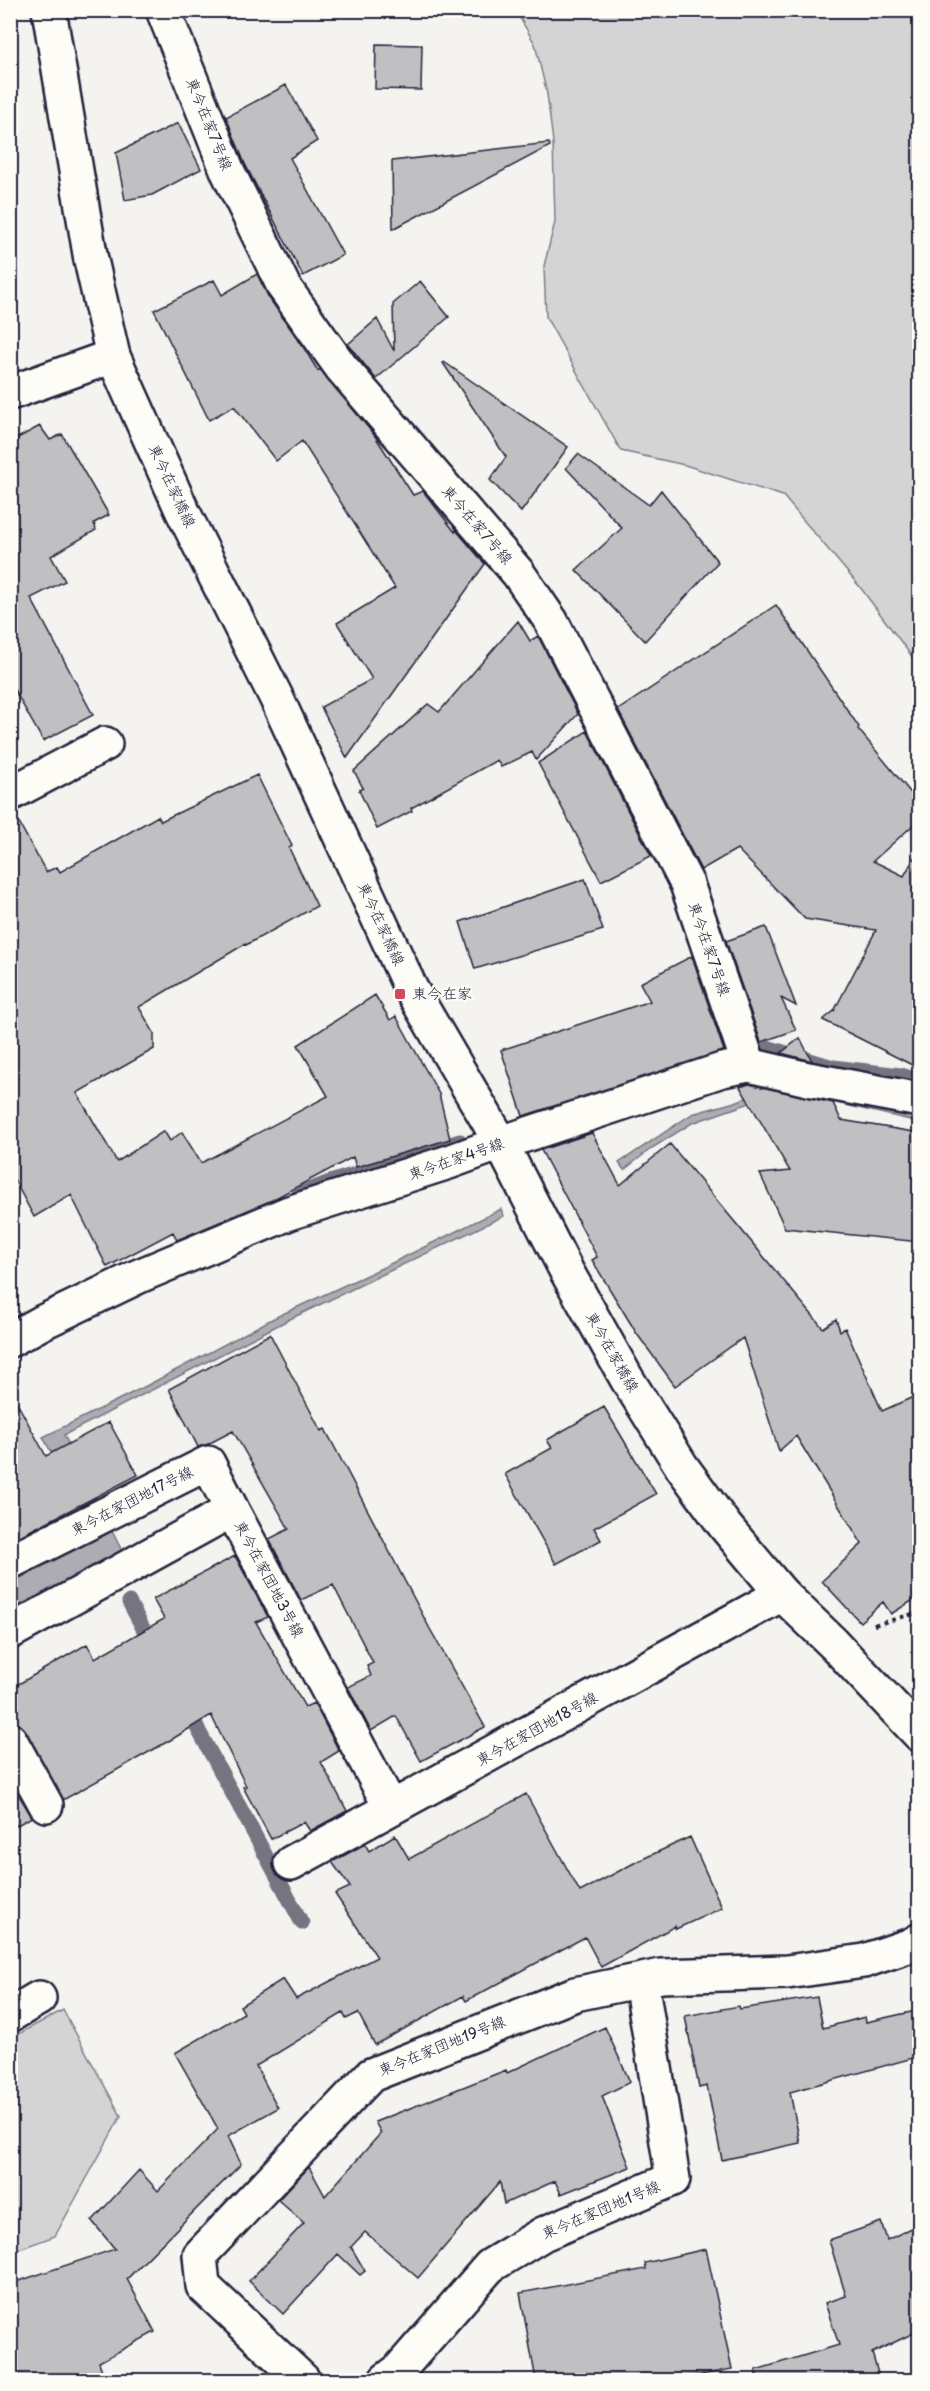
<svg xmlns="http://www.w3.org/2000/svg" width="930" height="2391" font-family="'Playpen Sans','Klee One',sans-serif">
<style>
.green{fill:#d5d4d5;stroke:#7c7b88;stroke-width:1.5}
.water{fill:#acacb2;stroke:#757582;stroke-width:1.5}
.lines{fill:none;stroke-linecap:round;stroke-linejoin:round}
.stream{stroke:#757582;stroke-width:15}
.building{fill:#c0bfc2;stroke:#22223b;stroke-width:1.5}
.street-casing{stroke:#22223b;stroke-width:38}
.secondary-casing{stroke:#22223b;stroke-width:38}
.path{stroke:#22223b;stroke-width:4;stroke-dasharray:4.5 4.5;stroke-linecap:butt}
.street{stroke:#fdfcf7;stroke-width:33}
.secondary{stroke:#fdfcf7;stroke-width:33}
.poi-dot{fill:#d1495b;stroke:#fdfcf7;stroke-width:2}
.labels{text-anchor:middle;stroke-width:4.5;stroke-linejoin:round;paint-order:stroke}
.street-label{font-size:15px;fill:#22223b;stroke:#fdfcf7}
.poi-label{font-size:15px;fill:#22223b;stroke:#fdfcf7;text-anchor:start}
</style>
<rect width="100%" height="100%" fill="#f4f3ef"/>
<filter id="ink" filterUnits="userSpaceOnUse"><feTurbulence type="fractalNoise" baseFrequency=".0167" numOctaves="2"/><feDisplacementMap in="SourceGraphic" scale="12" xChannelSelector="R" yChannelSelector="G"/><feConvolveMatrix kernelMatrix="1 2 1 2 8 2 1 2 1" color-interpolation-filters="sRGB"/></filter>
<g filter="url(#ink)">
<path class="green" d="M516 11H919V666L860 587 783 496 685 465 621 451 546 317 544 266 555 222 553 142 547 94 535 44Z
M63 2010 121 2116 55 2236 11 2252V2038Z"/>
<path class="water" d="M775 1087 919 1116V1122L811 1097 773 1095 692 1123 652 1148 624 1170 619 1163 692 1114 735 1102Z
M501 1209 504 1216 290 1319 64 1435 96 1498 81 1507 43 1437 148 1385 274 1318 386 1266Z
M111 1529 123 1553 11 1614V1583Z"/>
<g class="lines">
<path class="stream" d="M760 1045 833 1067 901 1075 920 1081
M299 1194 327 1183 460 1141
M129 1602 153 1647
M186 1707 302 1923"/>
</g>
<path class="building" d="M376 44 422 45 421 90 375 89Z
M286 85 317 141 290 158 343 255 303 276 245 164 226 117Z
M178 123 201 169 152 195 125 200 116 153Z
M549 143 550 146 393 229 392 161Z
M257 274 269 298 302 345 318 371 320 369 375 436 413 495 423 491 455 532 456 530 485 564 347 758 321 707 372 679 337 623 395 588 302 441 276 461 234 406 209 420 154 310 214 280 222 295Z
M420 281 449 317 376 379 348 344 377 319 394 351 393 304Z
M444 362 568 447 521 512 490 480 506 457 443 363Z
M40 426 50 440 62 434 109 515 94 523 96 530 51 556 65 581 31 598 93 715 43 741 10 682V442Z
M578 454 649 505 661 490 718 562 645 641 576 570 622 528 566 468Z
M776 605 859 727 858 729 920 804V819L873 861 904 876 920 847V1069L823 1020 834 1011 876 930 805 919 737 849 701 870 618 710Z
M518 621 530 641 538 636 578 714 536 760 532 752 501 767 497 760 411 808 412 811 377 829 359 790 363 788 354 771 428 704 439 712Z
M587 731 651 856 601 881 538 763Z
M257 775 292 846 289 848 317 906 246 945 245 944 139 1007 154 1033V1049L77 1093 117 1162 164 1131 170 1141 182 1132 201 1163 328 1096 298 1045 375 995 390 1020 396 1016 439 1094 450 1139 356 1167 353 1157 270 1201 177 1240 173 1232 107 1267 71 1195 34 1217 10 1172V813L13 812 46 872 57 867 60 872 158 816 161 821Z
M585 879 603 930 475 969 460 922Z
M766 927 796 1006 781 998 796 1030 761 1042 726 941Z
M692 956 724 1051 523 1116 501 1050 650 1001 640 983Z
M800 1038 812 1061 781 1053Z
M749 1084 833 1103 841 1120 920 1133V1242L785 1228 760 1174 790 1171 740 1087Z
M592 1133 620 1185 670 1144 823 1328 836 1319 840 1331 845 1328 882 1411 920 1394V1596L891 1614 883 1602 860 1622 822 1581 862 1544 796 1436 779 1451 743 1338 675 1386 637 1334 592 1260 597 1257 541 1150Z
M270 1334 321 1431 325 1429 430 1629 485 1727 421 1761 396 1716 371 1731 348 1687 371 1676 367 1666 373 1663 333 1585 301 1600 269 1539 289 1529 233 1431 208 1444 198 1447 169 1389Z
M10 1390 46 1456 109 1422 138 1475 10 1541Z
M604 1407 656 1494 594 1528 601 1540 556 1564 505 1474 552 1448 547 1440Z
M235 1556 268 1617 256 1622 305 1707 314 1703 339 1751 321 1762 347 1811 310 1831 304 1822 271 1839 243 1787 246 1786 211 1715 174 1738 63 1800 26 1731 19 1724 10 1721V1689L87 1644 95 1658 164 1619 153 1599Z
M10 1780 32 1817 10 1829Z
M526 1794 580 1892 636 1862 690 1837 722 1908 676 1929 675 1926 601 1967 585 1937 466 2001 463 1996 375 2045 358 2013 346 2019 343 2013 256 2066 278 2108 228 2136 241 2164 127 2279 155 2332 99 2362 105 2380H10V2284L115 2249 92 2221 139 2170 158 2191 218 2129 175 2053 244 2013 240 2006 283 1979 296 1999 377 1957 335 1894 350 1887 332 1862 365 1844 369 1851 395 1835 409 1859Z
M817 1997 823 2028 865 2017 866 2022 920 2010V2056L790 2092 800 2143 722 2160 707 2086 699 2088 685 2016 739 2006 740 2009Z
M605 2027 630 2082 602 2096 630 2167 561 2194 555 2181 504 2204 500 2182 418 2278 365 2232 351 2247 365 2271 360 2275 338 2254 283 2314 249 2281 304 2223 278 2200 309 2167 325 2196 381 2133 375 2122 506 2070 507 2073Z
M881 2222 887 2240 920 2224V2330L872 2353 880 2380H758L756 2370 839 2345 825 2303 846 2296 829 2240Z
M706 2249 732 2369 676 2380H536L520 2293 646 2269 645 2263Z"/>
<g class="lines">
<g class="street-casing">
<path id="street" d="M163 10 228 172 284 287 341 367 518 573 551 621 687 884 749 1065
M10 393 113 356
M10 794 105 744
M10 1340 43 1322 139 1276 289 1213 449 1162 501 1143 722 1070 749 1065 808 1079 920 1100
M10 1562 208 1463 232 1510
M10 1632 232 1510 391 1808
M10 1740 46 1805
M291 1863 782 1594
M10 2015 39 1998
M303 2380 203 2286 200 2255 371 2075 575 1994 661 1976 787 1972 864 1961 911 1945 920 1940
M386 2380 398 2371 490 2266 543 2234 673 2179 641 1981"/>
</g>
<g class="secondary-casing">
<path id="secondary" d="M49 10 91 260 113 356 182 510 276 697 411 989 501 1143 567 1272 627 1379 682 1467 725 1526 782 1594 833 1643 920 1735"/>
</g>
<path class="path" d="M874 1625 920 1612"/>
<use href="#street" class="street"/>
<use href="#secondary" class="secondary"/>
</g>
</g>
<rect class="poi-dot" x="394" y="988" width="12" height="12" rx="3"/>
<g class="labels">
<g class="street-label">
<text transform="translate(209 124) rotate(68)" y="5">東今在家7号線</text>
<text transform="translate(172 486) rotate(65)" y="5">東今在家橋線</text>
<text transform="translate(477 525) rotate(49)" y="5">東今在家7号線</text>
<text transform="translate(381 924) rotate(65)" y="5">東今在家橋線</text>
<text transform="translate(709 949) rotate(71)" y="5">東今在家7号線</text>
<text transform="translate(456 1159) rotate(-19)" y="5">東今在家4号線</text>
<text transform="translate(612 1352) rotate(60)" y="5">東今在家橋線</text>
<text transform="translate(132 1501) rotate(-27)" y="5">東今在家団地17号線</text>
<text transform="translate(269 1579) rotate(62)" y="5">東今在家団地3号線</text>
<text transform="translate(537 1729) rotate(-29)" y="5">東今在家団地18号線</text>
<text transform="translate(442 2046) rotate(-22)" y="5">東今在家団地19号線</text>
<text transform="translate(601 2210) rotate(-23)" y="5">東今在家団地1号線</text>
</g>
<g class="poi-label">
<text x="412" y="999">東今在家</text>
</g>
</g>
<rect width="930" height="2391" fill="none" stroke="#fdfcf7" stroke-width="36"/>
<rect x="18" y="18" width="894" height="2355" fill="none" stroke="#22223b" stroke-width="2" filter="url(#ink)"/>
</svg>
